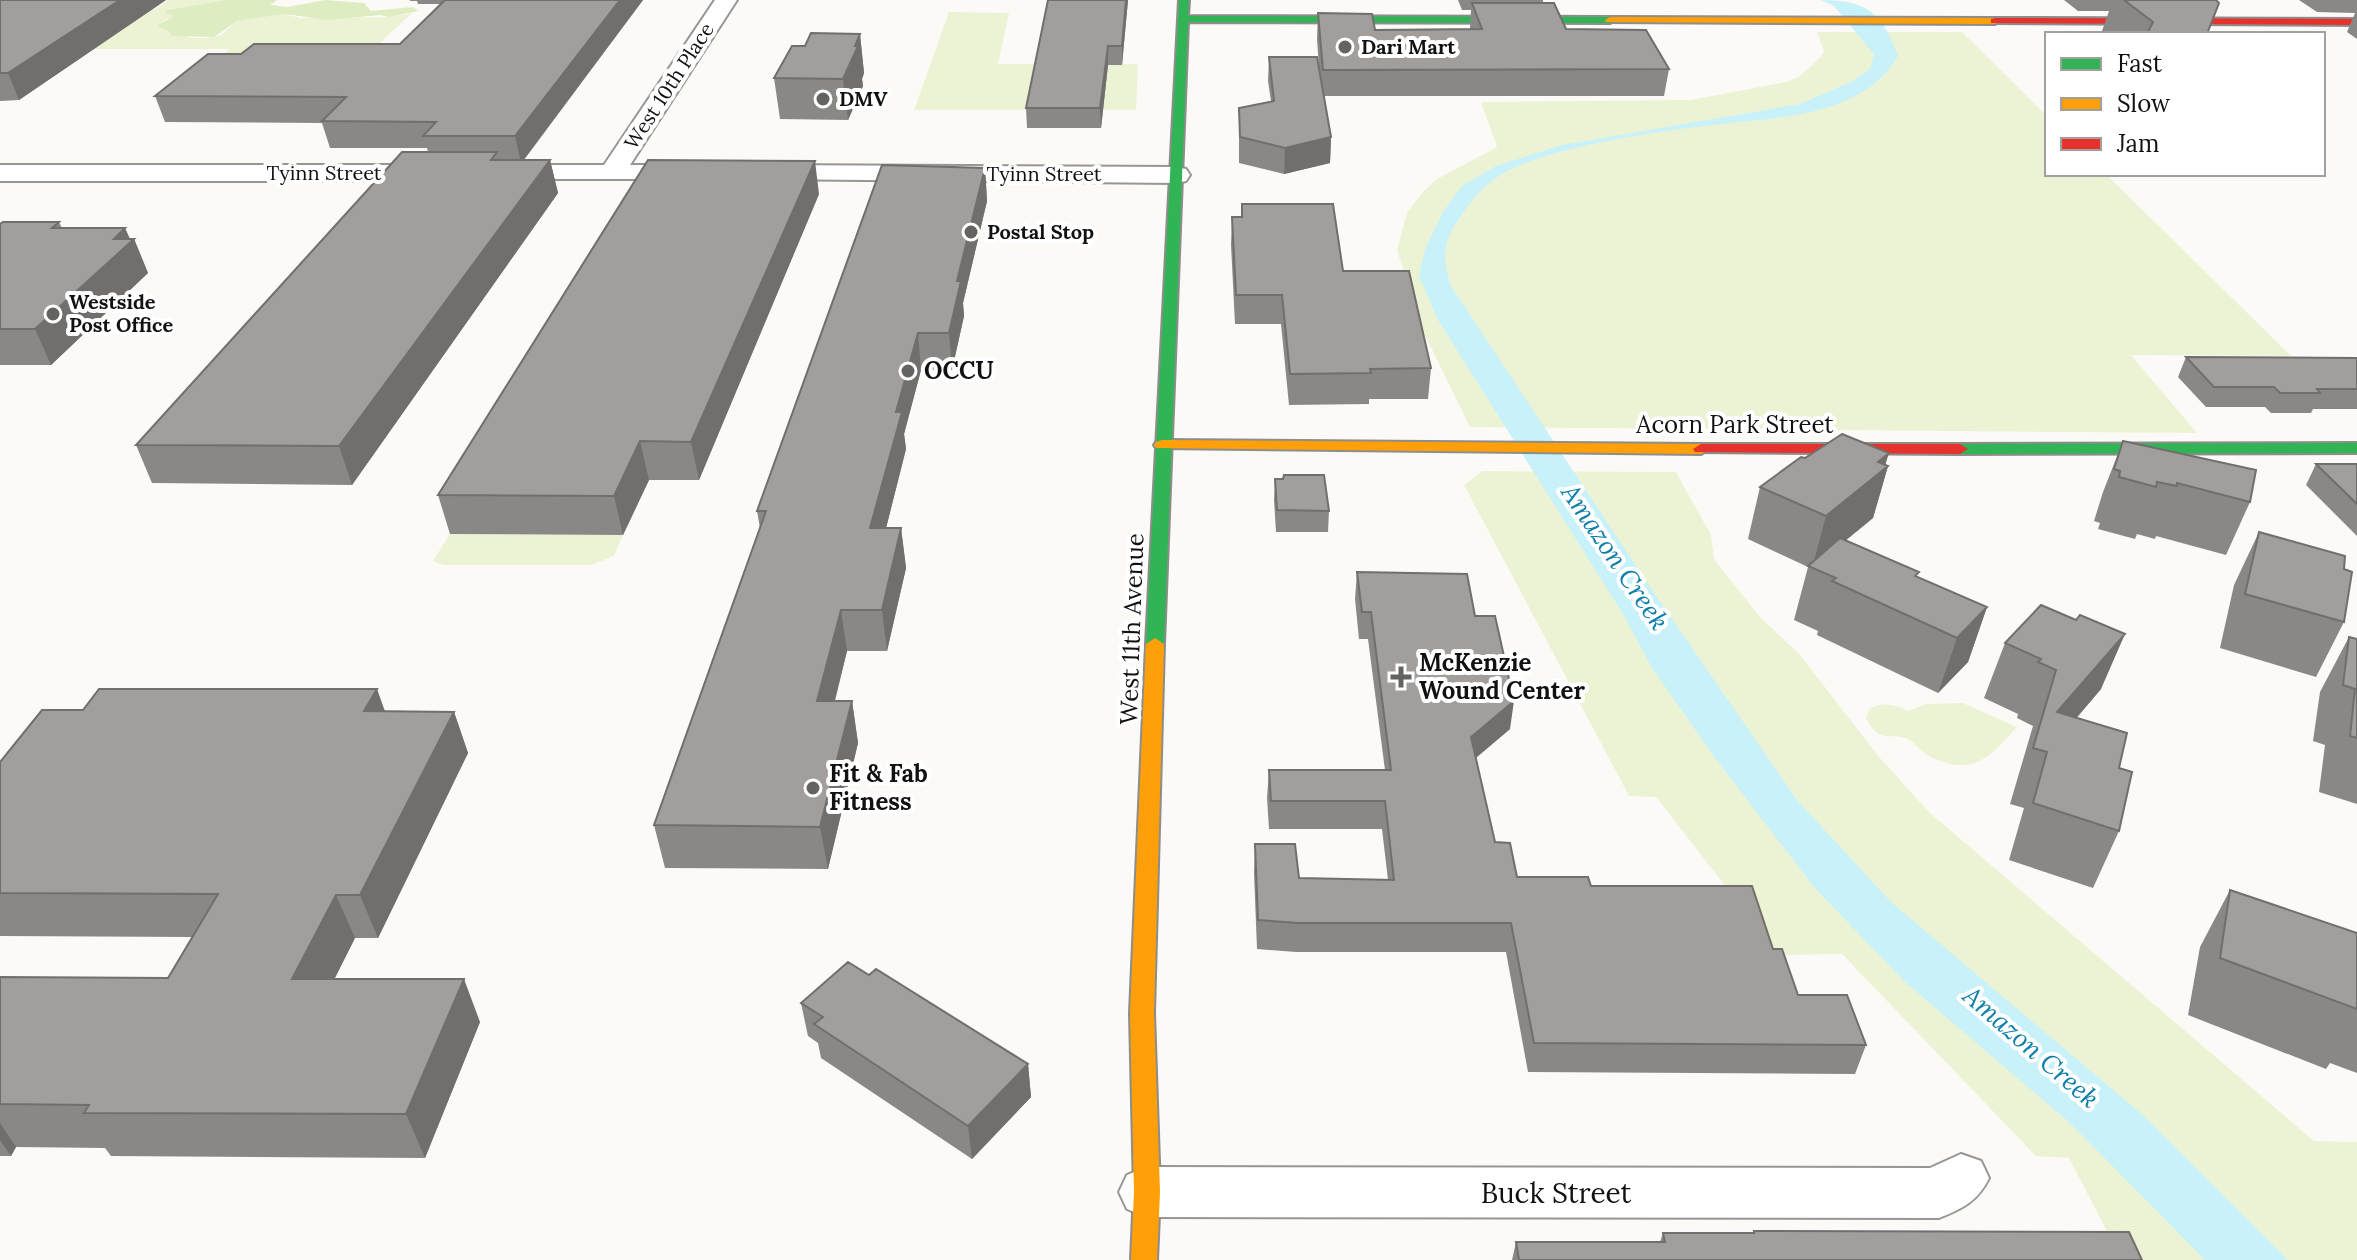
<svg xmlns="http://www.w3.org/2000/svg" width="2357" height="1260" font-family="Lora,serif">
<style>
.green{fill:#ecf3d5}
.forest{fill:#deecc2}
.water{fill:#c9f1fa}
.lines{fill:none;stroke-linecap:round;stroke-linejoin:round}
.street-casing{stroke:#979695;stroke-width:4}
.fast-casing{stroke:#8d8d8b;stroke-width:4}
.slow-casing{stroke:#8d8d8b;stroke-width:4}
.jam-casing{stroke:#8d8d8b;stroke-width:4}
.street{fill:#fffefe;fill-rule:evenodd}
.fast{fill:#30b455;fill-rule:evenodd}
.slow{fill:#ff9f0a;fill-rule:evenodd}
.jam{fill:#e5322d;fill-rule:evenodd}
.wall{fill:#8a8886}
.shaded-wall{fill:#716f6d}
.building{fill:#a19e9c;stroke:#716f6d;stroke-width:2}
.poi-dot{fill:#636362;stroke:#fff;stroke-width:3}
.labels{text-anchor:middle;stroke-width:8;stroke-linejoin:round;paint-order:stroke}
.far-poi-label{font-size:20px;font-weight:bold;fill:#111;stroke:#fff;text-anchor:start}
.far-street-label{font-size:20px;fill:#111;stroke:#fff}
.poi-label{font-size:24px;font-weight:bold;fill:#111;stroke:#fff;text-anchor:start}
.street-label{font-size:24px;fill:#111;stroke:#fff}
.water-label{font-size:26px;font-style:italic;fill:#0c7fa9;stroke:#fff}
.near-street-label{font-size:28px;fill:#111;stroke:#fff}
</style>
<rect width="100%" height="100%" fill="#fcfaf7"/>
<path class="green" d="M168 0H224L167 10 165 12 175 16 163 21 191 38H206L221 35 237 21 285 14 300 18 389 17 412 13 351 70 208 68 230 49H92L149 9H156Z
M949 12 1009 13 998 64H1138L1136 110H914Z
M1817 32H1962L2047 116V174H2106L2291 356 2131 355 2197 433 1470 427 1423 331 1397 250 1407 213 1421 194 1437 179 1497 147 1481 102 1691 100 1786 82 1799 77 1822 56 1824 51Z
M1482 471 1676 472 1711 535 1714 559 1760 617 1800 655 1879 757 1930 813 2314 1141 2357 1142V1260H2122L2069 1158 2036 1156 1842 954 1779 955 1656 797 1629 796 1464 485Z
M450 534 623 535 614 556 591 565H443L433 561Z
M1963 703 2017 727C1988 759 1972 778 1927 755 1920 751 1914 742 1908 739 1892 732 1879 745 1866 718L1869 709C1882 701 1896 705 1908 711L1926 704Z"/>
<path class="forest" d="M224 0H277L270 5 288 7 325 0 364 3 371 11 413 7 418 11 389 17 380 15 328 20 285 14 237 21 214 37 172 36 169 31 157 26 174 16 164 12 167 10Z"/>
<path class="water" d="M1821 0C1868 0 1882 13 1898 56 1862 118 1776 117 1713 125 1659 131 1538 148 1496 178 1482 187 1472 200 1463 213 1443 241 1441 253 1451 286L1648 584 1797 800 1891 902 2144 1116 2288 1260H2205L2070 1123 1905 982 1814 887 1715 758 1652 668 1623 614 1438 320 1419 276 1425 249 1443 212 1462 186 1496 166 1562 145 1800 104 1853 81 1870 69 1874 54 1834 6Z"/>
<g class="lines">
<g class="street-casing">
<path id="street" d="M715 0H737L630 165H693L702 167 706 173 702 179H492L488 173 492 167 501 165H604Z
M0 165H437L446 167 450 173 446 179 437 181H0Z
M761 165 1177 167 1186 169 1190 175 1186 181 1177 183 752 179 748 173 752 167Z
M1961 1154 1981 1161 1989 1178C1978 1201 1962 1209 1939 1218L1147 1217 1127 1209 1119 1192 1127 1175 1147 1167 1930 1168Z"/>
</g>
<g class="fast-casing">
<path id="fast" d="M1179 0H1189L1188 16 1610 17 1615 20 1610 23 1188 22 1164 644 1155 650 1146 644Z
M2357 443V453L1960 454 1952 449 1960 444Z"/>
</g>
<g class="slow-casing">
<path id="slow" d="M1610 17 1995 18 2000 21 1995 24 1606 22 1605 20Z
M1162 440 1701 444 1709 449 1701 454 1156 448 1154 445 1156 442Z
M1155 638 1164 644 1154 1013 1160 1192 1157 1260H1131L1134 1192 1130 1013 1146 644Z"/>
</g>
<g class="jam-casing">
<path id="jam" d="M1995 18 2357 19V25L1991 23V19Z
M1701 444H1960L1968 449 1960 454 1695 452 1693 449Z"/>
</g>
<use href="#street" class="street"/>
<use href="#fast" class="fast"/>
<use href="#slow" class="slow"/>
<use href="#jam" class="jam"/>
</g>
<path class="wall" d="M0 0H166L19 100 0 101Z
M410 0H643L524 160H550L558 193 352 485 152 483 136 445 428 152 427 148H330L322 123 165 122 155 96 241 54 400 44 440 4H418L417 1H410Z
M1048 0H1128L1122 65H1108L1101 128H1027L1026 108Z
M1458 0H1543V3L1566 29 1669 69 1664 96H1324L1331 137 1330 163 1284 174 1239 163V108L1271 101 1268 81 1269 57 1319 68 1317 39 1318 13 1375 30 1470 29 1471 10H1462Z
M2064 0H2216L2208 34H2106L2102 31 2109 11H2078Z
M2299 0H2357V39L2347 32 2355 13 2317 12Z
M860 34 864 73 862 79 863 86 848 120 780 119 774 78 805 46Z
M985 168 987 201 963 303 964 316 952 370H921L904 434 906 449 886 528H901L906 568 887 651H847L835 701H852L858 743 828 869 665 868 654 825 760 528 757 511Z
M819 194 699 480H649L623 535 450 534 438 495Z
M1242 204 1343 271 1431 368 1428 399H1369V404L1289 405 1281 324H1235L1231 245 1232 217H1241Z
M59 222 62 228H125L130 239H134L148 273 51 365H0V224Z
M2186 357 2357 358V409H2313L2311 413H2271L2265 407H2206L2178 377Z
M2123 441 2250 502 2226 555 2156 536 2155 539 2137 534 2135 539 2098 529 2100 523 2094 521 2103 492Z
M1805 458 1888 466 1873 518 1846 540 1917 577 1987 607 1968 662 1938 693 1817 635 1818 631 1794 620 1808 567 1748 539 1760 487Z
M2316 464H2357V536L2306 485Z
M1275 479H1283L1329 511 1328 532H1276L1274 500Z
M2259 532 2344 569V622L2316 677 2220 648 2234 585Z
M1357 572 1475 616 1510 729 1476 758 1495 842 1517 877 1591 886 1773 949 1798 995 1866 1045 1855 1074 1528 1072 1506 952H1296L1257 949 1254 873 1255 844 1299 878 1388 880 1382 829H1269L1267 798 1269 770H1385L1368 639H1359L1355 599Z
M2041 605 2101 689 2076 718 2119 768V831L2093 888 2009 860 2024 808 2010 804 2033 726 2017 718 2018 714 1984 698 2005 643Z
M2349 637 2357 639V804L2319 792 2325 745 2313 741 2320 692Z
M385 711 454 712 468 753 378 938H355L334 979 480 1022 425 1158 111 1156 105 1148 16 1147 11 1156H0V977L168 978 192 937 0 936V762Z
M2230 890 2357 933V1073L2330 1063 2326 1069 2188 1015 2200 947Z
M869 975 1028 1064 1031 1097 972 1159 821 1058 818 1043 808 1036 801 1003Z
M1754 1231 2142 1260H1512L1516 1242H1660L1663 1233H1753Z"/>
<path class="shaded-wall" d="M120 0H166L19 100 8 73Z
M620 0H643L521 163 515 136Z
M1126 0H1128L1122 65V46Z
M860 34 864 73 862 79 863 86 848 120 843 79Z
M1108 46V65L1101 128 1100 108Z
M1331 137 1330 163 1284 174 1285 148Z
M550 160 558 193 352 485 339 446Z
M815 161 819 194 699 480 691 442Z
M985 168 987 201 963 303 964 316 952 370 949 333 957 281Z
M125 228 131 242 134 239 148 273 51 365 35 329 114 239Z
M918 333 921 370 904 434 906 449 876 568 870 528 896 412Z
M640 441 649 480 623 535 614 496Z
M1889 453 1884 469 1888 466 1873 518 1812 568 1826 516 1878 462Z
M901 528 906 568 887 651 882 610Z
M1987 607 1968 662 1938 693 1957 638Z
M841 610 847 651 824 742 817 701Z
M2125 634 2101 689 2046 754 2057 712Z
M377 689 392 731 364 711Z
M852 701 858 743 828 869 820 827Z
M1514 701 1510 729 1467 765 1471 737Z
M454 712 468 753 378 938 360 895Z
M336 895 355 938 313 1022 292 979Z
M464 979 480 1022 425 1158 406 1114Z
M1028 1064 1031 1097 972 1159 968 1126Z
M0 1123 16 1147 11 1156 0 1140Z"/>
<path class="building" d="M0 0H120L8 73H0Z
M445 0H620L515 136H423L436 122 322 121 346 97 155 96 208 54H241L254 44H400Z
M1048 0H1126L1122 46H1108L1100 108H1026Z
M2124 0H2216L2219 3 2207 34H2147L2153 22Z
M1472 3H1554L1566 29 1646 30 1669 69 1323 70 1318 13 1372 14 1375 30 1482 29Z
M811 33 860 34 855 46H858L843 79 774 78 792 46H805Z
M1269 57H1317L1331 137 1285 148 1240 137 1239 108 1274 101Z
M402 152H497L491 160H550L339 446 136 445Z
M648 160 815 161 691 442 640 441 614 496 438 495Z
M882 165 985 168 957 281H961L949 333H918L896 412H902L870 528H901L882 610H841L817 701H852L820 827 654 825 766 511H757Z
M1242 204H1333L1343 271H1409L1431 368 1370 369 1371 373 1290 374 1282 295H1236L1232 217H1242Z
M3 222H59L52 228H125L114 239H134L35 329H0V224Z
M2186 357 2357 358V389H2317L2320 393H2280L2274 387H2214Z
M1842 434 1889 453 1878 462 1888 466 1826 516 1760 487 1801 457 1805 458Z
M2123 441 2256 470 2250 502 2177 483V486L2157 482 2156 487 2119 477 2120 471 2114 469Z
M2316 464H2357V504Z
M1284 475H1324L1329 511 1277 510 1275 479H1283Z
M2259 532 2345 556 2344 569 2352 572 2344 622 2245 594Z
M1840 538 1919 572 1915 576 1987 607 1957 638 1832 581 1836 578 1808 566Z
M1357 572 1467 574 1475 616H1495L1514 701 1471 737 1495 842 1510 843 1517 877H1588L1591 886H1752L1773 949H1782L1798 995H1847L1866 1045 1534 1043 1511 923H1298L1258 920 1255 844H1295L1299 878 1394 880 1385 801H1271L1269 770H1391L1371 612H1362Z
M2041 605 2076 620 2080 615 2125 634 2057 712 2127 733 2119 768 2132 772 2119 831 2033 803 2047 752 2033 748 2056 670 2038 662 2041 659 2005 643Z
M2349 637 2357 639V738L2350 736 2355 689 2343 685Z
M99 689H377L364 711 454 712 360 895H336L292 979H464L406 1114 84 1113 89 1105 0 1104V977L168 978 218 894 0 893V762L42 710H83Z
M2230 890 2357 933V1009L2220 958Z
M848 962 869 975 876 969 1028 1064 968 1126 814 1024 823 1017 801 1003Z
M1754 1231 2129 1232 2142 1260H1519L1516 1242H1665L1663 1233H1754Z"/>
<g class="poi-dot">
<circle cx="1345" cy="47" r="8"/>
<circle cx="823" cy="99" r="8"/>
<circle cx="971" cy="232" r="8"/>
<circle cx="53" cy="314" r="8"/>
<circle cx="908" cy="371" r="8"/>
<path d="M1397 665h8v8h8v8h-8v8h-8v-8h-8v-8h8z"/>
<circle cx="813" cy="788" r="8"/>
</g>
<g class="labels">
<g class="far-poi-label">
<text x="1361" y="54">Dari Mart</text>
<text x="839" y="106">DMV</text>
<text x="987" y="239">Postal Stop</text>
<text x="69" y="309">Westside<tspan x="69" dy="23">Post Office</tspan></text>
</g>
<g class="far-street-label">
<text transform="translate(669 86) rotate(-57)" y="7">West 10th Place</text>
<text x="324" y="180">Tyinn Street</text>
<text x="1044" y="181">Tyinn Street</text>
</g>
<g class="poi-label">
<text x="924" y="379">OCCU</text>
<text x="1419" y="671">McKenzie<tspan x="1419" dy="28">Wound Center</tspan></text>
<text x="829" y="782">Fit &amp; Fab<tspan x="829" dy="28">Fitness</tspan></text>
</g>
<g class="street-label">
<text x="1735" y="433">Acorn Park Street</text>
<text transform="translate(1132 629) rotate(-88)" y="8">West 11th Avenue</text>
</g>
<g class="water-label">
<text transform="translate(1615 557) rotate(56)" y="9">Amazon Creek</text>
<text transform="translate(2031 1047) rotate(41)" y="9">Amazon Creek</text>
</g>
<g class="near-street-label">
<text x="1556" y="1203">Buck Street</text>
</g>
</g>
<rect x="2045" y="32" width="280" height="144" fill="#ffffff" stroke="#a0a0a0" stroke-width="2"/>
<rect x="2061" y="58" width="40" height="12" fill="#30b455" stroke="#a0a0a0" stroke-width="2"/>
<text x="2117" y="72" font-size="24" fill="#111111">Fast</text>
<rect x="2061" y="98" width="40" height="12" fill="#ff9f0a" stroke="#a0a0a0" stroke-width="2"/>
<text x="2117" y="112" font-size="24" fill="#111111">Slow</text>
<rect x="2061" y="138" width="40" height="12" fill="#e5322d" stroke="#a0a0a0" stroke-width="2"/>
<text x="2117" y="152" font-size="24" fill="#111111">Jam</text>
</svg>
